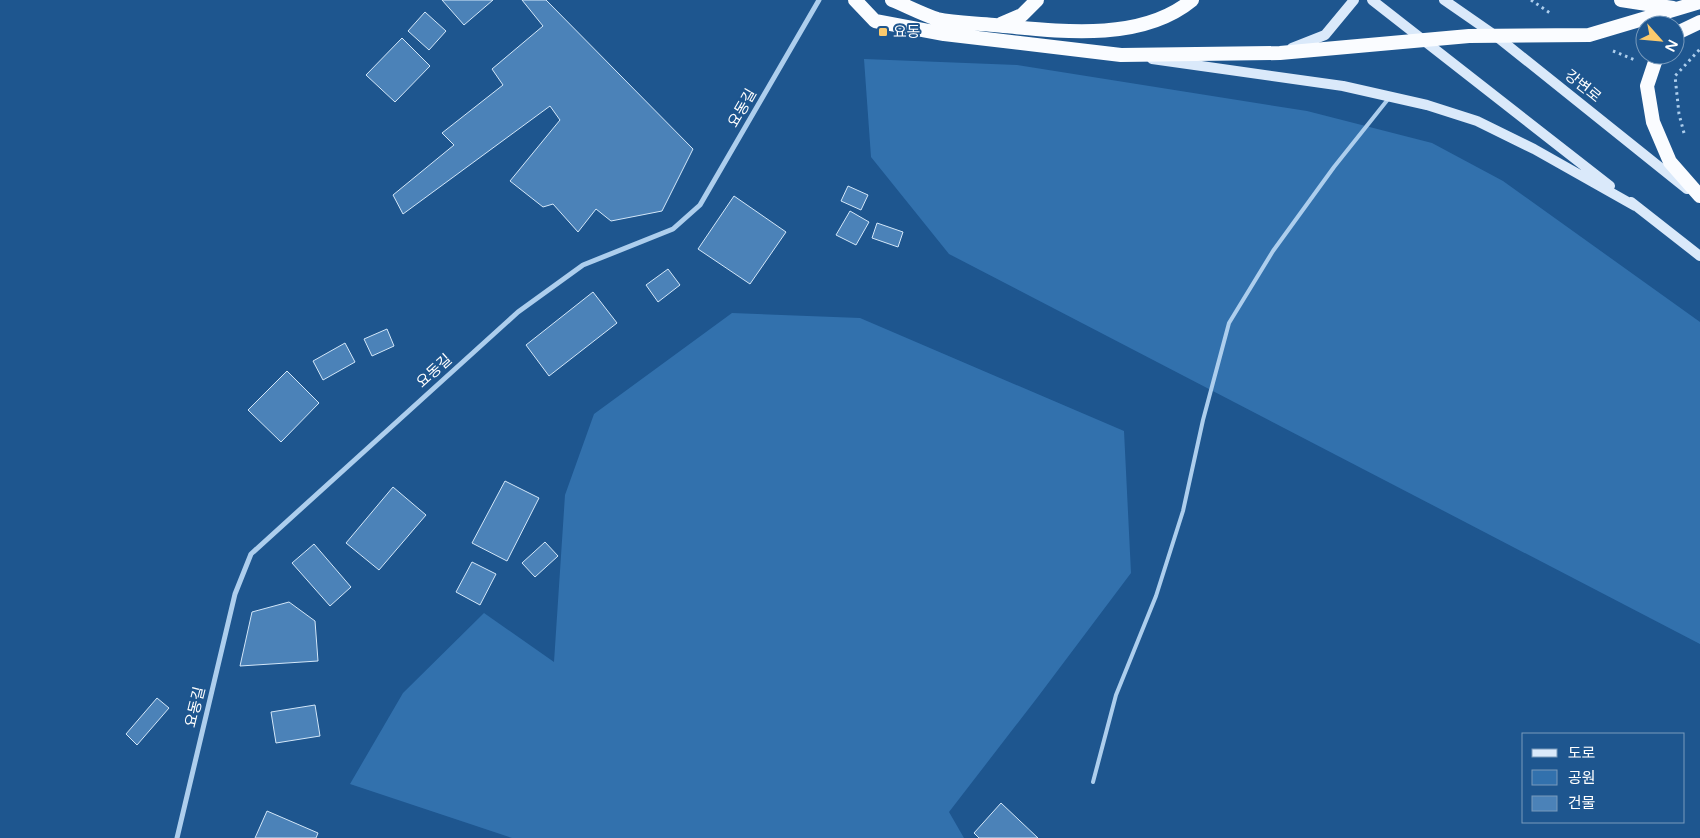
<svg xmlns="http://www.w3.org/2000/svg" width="1700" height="838" font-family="'Varela Round','Noto Sans KR',sans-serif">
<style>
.green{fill:#3271ad}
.building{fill:#4b82b8;stroke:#d3e7f9}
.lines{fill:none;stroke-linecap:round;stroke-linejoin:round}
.path{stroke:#adceed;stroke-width:3;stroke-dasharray:2.5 4;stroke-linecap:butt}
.service{stroke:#adceed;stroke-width:4}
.minor{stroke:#adceed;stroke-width:5}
.secondary{stroke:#dae9fa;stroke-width:10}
.trunk{stroke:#fafcff;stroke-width:14}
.poi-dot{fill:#fbca6d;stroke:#1e568f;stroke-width:2}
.labels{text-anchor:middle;stroke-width:4;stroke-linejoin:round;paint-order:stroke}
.poi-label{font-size:15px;fill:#fff;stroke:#1e568f;text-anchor:start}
.street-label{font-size:15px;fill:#fff;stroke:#1e568f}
</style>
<rect width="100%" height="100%" fill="#1e568f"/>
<path class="green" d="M864 59 1017 65 1307 111 1432 143 1503 181 1700 322V644L949 254 871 157Z
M732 313 860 318 1124 431 1131 573 1037 698 949 812 964 838H512L350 784 403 693 484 613 554 662 565 495 594 414Z"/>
<path class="building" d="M442 0H493L464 25Z
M522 0H546L693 149 662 211 611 221 596 209 578 232 553 204 543 207 510 181 560 120 550 106 403 214 393 195 454 145 442 133 503 85 492 69 543 26Z
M425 12 446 31 429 50 408 31Z
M402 38 430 66 395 102 366 75Z
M848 186 868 195 861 210 841 201Z
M734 196 786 232 750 284 698 249Z
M850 211 869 222 856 245 836 235Z
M877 223 903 232 898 247 872 238Z
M668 269 680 285 658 302 646 285Z
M593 292 617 323 549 376 526 345Z
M387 329 394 346 372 356 364 339Z
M345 343 355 362 323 380 313 361Z
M287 371 319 403 281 442 248 410Z
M505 481 539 498 507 561 472 543Z
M393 487 426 515 379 570 346 543Z
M545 542 558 556 535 577 522 563Z
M314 544 351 587 330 606 292 563Z
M472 562 496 574 480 605 456 592Z
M289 602 315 621 318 661 240 666 252 612Z
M157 698 169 708 137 745 126 734Z
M315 705 320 736 276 743 271 712Z
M1001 803 1038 838H979L974 833Z
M267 811 318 833 316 838H255Z"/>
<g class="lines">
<path class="path" d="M1531 0 1550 13
M1613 51 1635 60
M1684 133 1679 114 1675 76 1700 49"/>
<path class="service" d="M1093 782 1116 695 1156 596 1183 511 1203 420 1229 323 1273 251 1334 167 1389 98"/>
<path class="minor" d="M177 838 235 594 251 554 518 312 583 265 673 229 700 205 819 0"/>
<path class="secondary" d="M1372 0 1610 186
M1444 0 1496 36 1687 189
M1292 48 1325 35 1354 0
M1152 59 1343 86 1427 105 1477 121 1534 149 1635 206
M1631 202 1700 256"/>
<path class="trunk" d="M855 0 875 21 944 34 1121 55 1280 53 1469 36 1589 35 1700 2
M892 0C907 6 922 14 937 19 955 23 976 23 994 25 1057 31 1140 43 1192 0
M1621 0 1673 8
M1001 24 1022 15 1037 0
M1675 36 1677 33 1700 22
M1660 55 1655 62 1647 86 1653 122 1670 162 1700 196"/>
</g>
<rect class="poi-dot" x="878" y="27" width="10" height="10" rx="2.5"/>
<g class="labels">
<g class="poi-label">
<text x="893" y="37">요동</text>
</g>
<g class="street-label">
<text transform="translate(1583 86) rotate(39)" y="5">강변로</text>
<text transform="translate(742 108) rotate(-60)" y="5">요동길</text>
<text transform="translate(434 371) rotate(-42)" y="5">요동길</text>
<text transform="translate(195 707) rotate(-76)" y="5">요동길</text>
</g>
</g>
<rect x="1522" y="733" width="162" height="90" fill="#1e568f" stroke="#789abc"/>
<rect x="1532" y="749" width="25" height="8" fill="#dae9fa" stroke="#789abc"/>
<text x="1568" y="758" font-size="15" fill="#ffffff">도로</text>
<rect x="1532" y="770" width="25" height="15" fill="#3271ad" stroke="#789abc"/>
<text x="1568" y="783" font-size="15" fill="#ffffff">공원</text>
<rect x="1532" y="796" width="25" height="15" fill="#4b82b8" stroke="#789abc"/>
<text x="1568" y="808" font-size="15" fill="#ffffff">건물</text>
<g transform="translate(1660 40) rotate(117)"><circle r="24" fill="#1e568f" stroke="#789abc"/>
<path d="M0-4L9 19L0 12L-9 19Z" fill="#fbca6d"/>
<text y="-8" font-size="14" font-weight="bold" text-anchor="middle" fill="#ffffff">N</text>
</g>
</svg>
